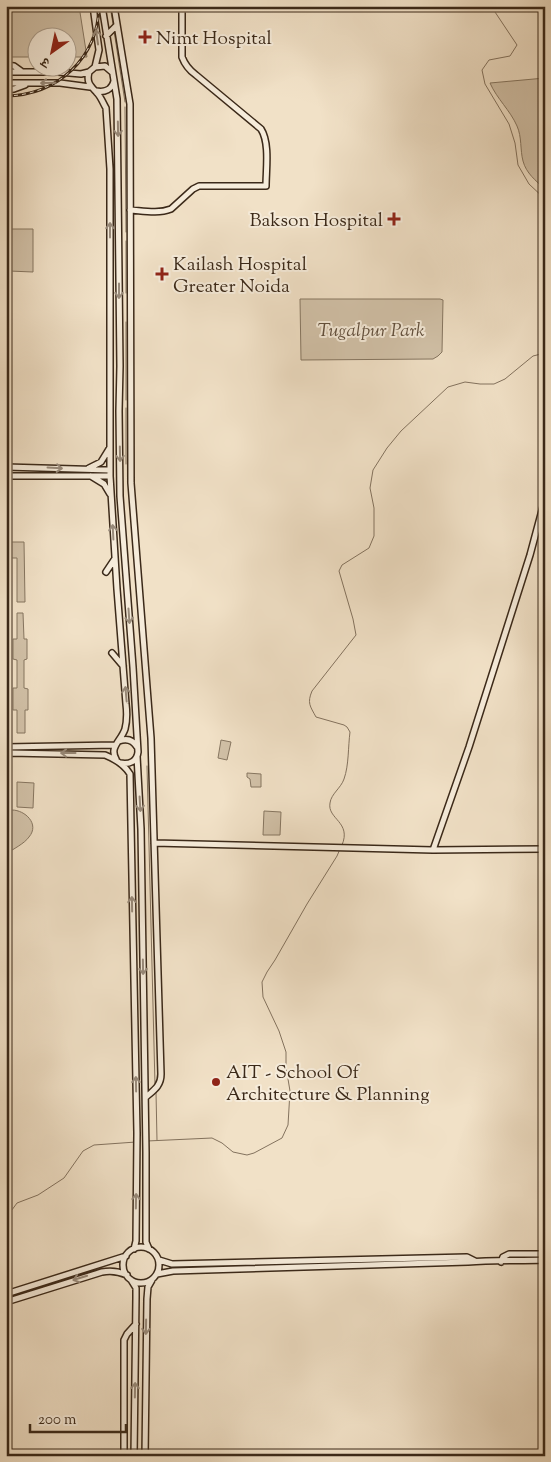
<svg xmlns="http://www.w3.org/2000/svg" width="551" height="1462" font-family="'Sorts Mill Goudy','Noto Serif Devanagari',serif">
<style>
.green{fill:#d2c2a9;stroke:#867661}
.lines{fill:none;stroke-linecap:round;stroke-linejoin:round}
.stream{stroke:#83725e;stroke-width:1}
.secondary-casing{stroke:#3b2919;stroke-width:8}
.secondary{stroke:#f6ecdb;stroke-width:5}
.rail-casing{stroke:#3b2919;stroke-width:3}
.rail{stroke:#f6ecdb;stroke-width:1;stroke-dasharray:4;stroke-linecap:butt}
.oneway{stroke:#988a7a}
.poi-dot{fill:#8f2418;stroke:#f6ecdb;stroke-width:2}
.labels{text-anchor:middle;stroke-width:4;stroke-linejoin:round;paint-order:stroke}
.poi-label{font-size:19px;fill:#3b2919;stroke:#f6ecdb;text-anchor:start}
.park-label{font-size:19px;font-style:italic;fill:#614f3d;stroke:#f6ecdb}
</style>
<rect width="100%" height="100%" fill="#f1e1c7"/>
<filter id="stains"><feTurbulence type="fractalNoise" baseFrequency=".004" numOctaves="4"/><feColorMatrix values="0 0 0 0 .2 0 0 0 0 .09 0 0 0 0 .02 0 0 0 .5 -.17"/></filter>
<radialGradient id="worn" r=".72"><stop offset=".6" stop-color="#630" stop-opacity="0"/><stop offset="1" stop-color="#630" stop-opacity=".3"/></radialGradient>
<path class="green" d="M6 6H79L87 57H68V38H38L37 57H6Z
M545 78V189C536 181 526 173 523 161 520 150 522 137 517 126 510 110 497 99 490 83Z
M10 229H33V272L9 271Z
M300 299H440L443 300 442 352 438 356 433 359 301 360Z
M6 542H24L25 602H17V558H6Z
M17 613H23L24 639H27V659L24 660V688L28 689V710H25V733H17V710H13V688H17V660L13 659V639H17Z
M221 740 231 742 227 760 218 758Z
M247 773 261 774V787H251L250 779 247 777Z
M17 782 34 783 33 808 17 807Z
M12 810C25 810 40 824 29 837 24 844 13 849 6 854V813Z
M264 811 281 812 280 835H263Z"/>
<g class="lines">
<path class="stream" d="M110 6 113 24
M491 6 517 45 510 56 489 60 482 70 485 84 509 124 515 143 518 165 529 184 545 199
M114 31 125 102
M125 107 126 232
M126 241V293
M126 322V400
M126 408V464
M147 766 155 1085
M342 845C352 822 327 819 330 803 331 794 341 788 344 779 349 765 348 747 350 732L347 727 344 725 316 717C310 706 307 703 312 691L356 635 353 619 339 571 342 565 369 548 374 536V508L370 488 373 470 387 448 401 431 448 387 465 382 480 384H494L505 379 533 356 545 353
M156 1092 157 1140
M147 1141 212 1138 222 1143 233 1152 247 1155 254 1153 282 1138 288 1125 290 1091 286 1067V1052L279 1031 263 997 262 982 267 972 275 960 307 904 337 856 340 849
M6 1218 17 1203 38 1195 64 1178 83 1151 94 1145 136 1142"/>
<g class="secondary-casing">
<path id="secondary" d="M93 6 99 50 95 67 89 72C86 83 91 86 97 93 101 97 103 103 106 108L110 169V476L117 589 126 704C127 712 127 721 125 729 121 741 109 747 116 759
M102 6 117 99 120 366 119 411 120 496 133 667 138 752C137 761 130 765 120 763
M114 6 130 104 131 483 151 738 161 1074C161 1086 154 1090 146 1097
M106 36 117 25
M6 65 14 66 21 71
M95 67 105 66 112 72
M6 72H58L81 74 89 72
M6 83H60L90 87
M6 90 14 89 25 85
M96 91C105 93 112 89 114 81
M130 210C144 211 158 214 171 209L193 189 199 186H266C266 170 270 143 261 129L196 75C189 70 185 65 182 57V6
M6 467 110 470
M89 468 101 462 109 449
M6 476H110
M91 476 104 484 110 494
M106 572 114 560
M112 653 123 666
M119 741C127 738 133 740 137 747
M6 747 115 745
M6 754 10 753 105 755C115 759 124 764 130 774L137 1133 136 1241 134 1249
M137 756 141 829 146 1152V1242L149 1249
M154 843 433 850 545 849
M433 850 469 747 530 555 545 499
M123 1265a18 18 0 1 1 36 0a18 18 0 1 1-36 0Z
M159 1260 172 1264 467 1257 475 1261
M501 1262 503 1257 509 1254H545
M157 1274 173 1271 468 1262C493 1260 519 1261 545 1260
M131 1280 136 1288V1297L134 1456
M6 1294 126 1256
M6 1302 102 1272C111 1270 118 1271 127 1275
M124 1456V1340L127 1334 136 1324
M145 1456 147 1299 148 1287 152 1280"/>
</g>
<use href="#secondary" class="secondary"/>
<g class="rail-casing">
<path id="rail" d="M6 96C58 95 98 58 99 6"/>
</g>
<use href="#rail" class="rail"/>
</g>
<defs><path id="oneway-shaft" d="M-6 0H5M1.5-3L5.5 0L1.5 3" fill="none" stroke-width="1.6" stroke-linecap="round" stroke-linejoin="round" transform="scale(1.25)"/></defs>
<g class="oneway">
<use href="#oneway-shaft" transform="translate(97 37) rotate(-98)"/>
<use href="#oneway-shaft" transform="translate(48 83) rotate(179)"/>
<use href="#oneway-shaft" transform="translate(118 129) rotate(89)"/>
<use href="#oneway-shaft" transform="translate(110 230) rotate(-90)"/>
<use href="#oneway-shaft" transform="translate(119 291) rotate(90)"/>
<use href="#oneway-shaft" transform="translate(120 454) rotate(89)"/>
<use href="#oneway-shaft" transform="translate(55 468) rotate(3)"/>
<use href="#oneway-shaft" transform="translate(113 532) rotate(-93)"/>
<use href="#oneway-shaft" transform="translate(129 616) rotate(86)"/>
<use href="#oneway-shaft" transform="translate(126 694) rotate(-95)"/>
<use href="#oneway-shaft" transform="translate(68 753) rotate(-180)"/>
<use href="#oneway-shaft" transform="translate(140 804) rotate(87)"/>
<use href="#oneway-shaft" transform="translate(132 904) rotate(-91)"/>
<use href="#oneway-shaft" transform="translate(143 967) rotate(89)"/>
<use href="#oneway-shaft" transform="translate(136 1084) rotate(-91)"/>
<use href="#oneway-shaft" transform="translate(136 1201) rotate(-89)"/>
<use href="#oneway-shaft" transform="translate(80 1278) rotate(163)"/>
<use href="#oneway-shaft" transform="translate(146 1327) rotate(91)"/>
<use href="#oneway-shaft" transform="translate(135 1390) rotate(-89)"/>
</g>
<g class="poi-dot">
<path d="M142.5 29.5h5v5h5v5h-5v5h-5v-5h-5v-5h5z"/>
<path d="M391.5 211.5h5v5h5v5h-5v5h-5v-5h-5v-5h5z"/>
<path d="M159.5 266.5h5v5h5v5h-5v5h-5v-5h-5v-5h5z"/>
<circle cx="216" cy="1082" r="5"/>
</g>
<g class="labels">
<g class="poi-label">
<text x="156" y="44">Nimt Hospital</text>
<text x="383" y="226" text-anchor="end">Bakson Hospital</text>
<text x="173" y="270">Kailash Hospital<tspan x="173" dy="22">Greater Noida</tspan></text>
<text x="226" y="1078">AIT - School Of<tspan x="226" dy="22">Architecture &amp; Planning</tspan></text>
</g>
<g class="park-label">
<text x="371" y="336">Tugalpur Park</text>
</g>
</g>
<rect width="551" height="1462" fill="none" stroke="#f1e1c7" stroke-width="25"/>
<rect x="8" y="8" width="536" height="1447" fill="none" stroke="#3b2919" stroke-width="2.5"/>
<rect x="12" y="12" width="526" height="1437" fill="none" stroke="#3b2919"/>
<g transform="translate(52 52) rotate(213)"><circle r="24" fill="#f6ecdb" stroke="#ab9e8d"/>
<path d="M0-4L9 19L0 12L-9 19Z" fill="#8f2418"/>
<text y="-8" font-size="14" font-weight="bold" text-anchor="middle" fill="#3b2919">उ</text>
</g>
<path d="M30 1424v8h96v-8" fill="none" stroke="#3b2919" stroke-width="2.5"/>
<text x="38" y="1424" font-size="15" fill="#3b2919" stroke="#f6ecdb" stroke-width="4" paint-order="stroke">200 m</text>
<rect width="100%" height="100%" filter="url(#stains)"/>
<rect width="100%" height="100%" fill="url(#worn)"/>
</svg>
